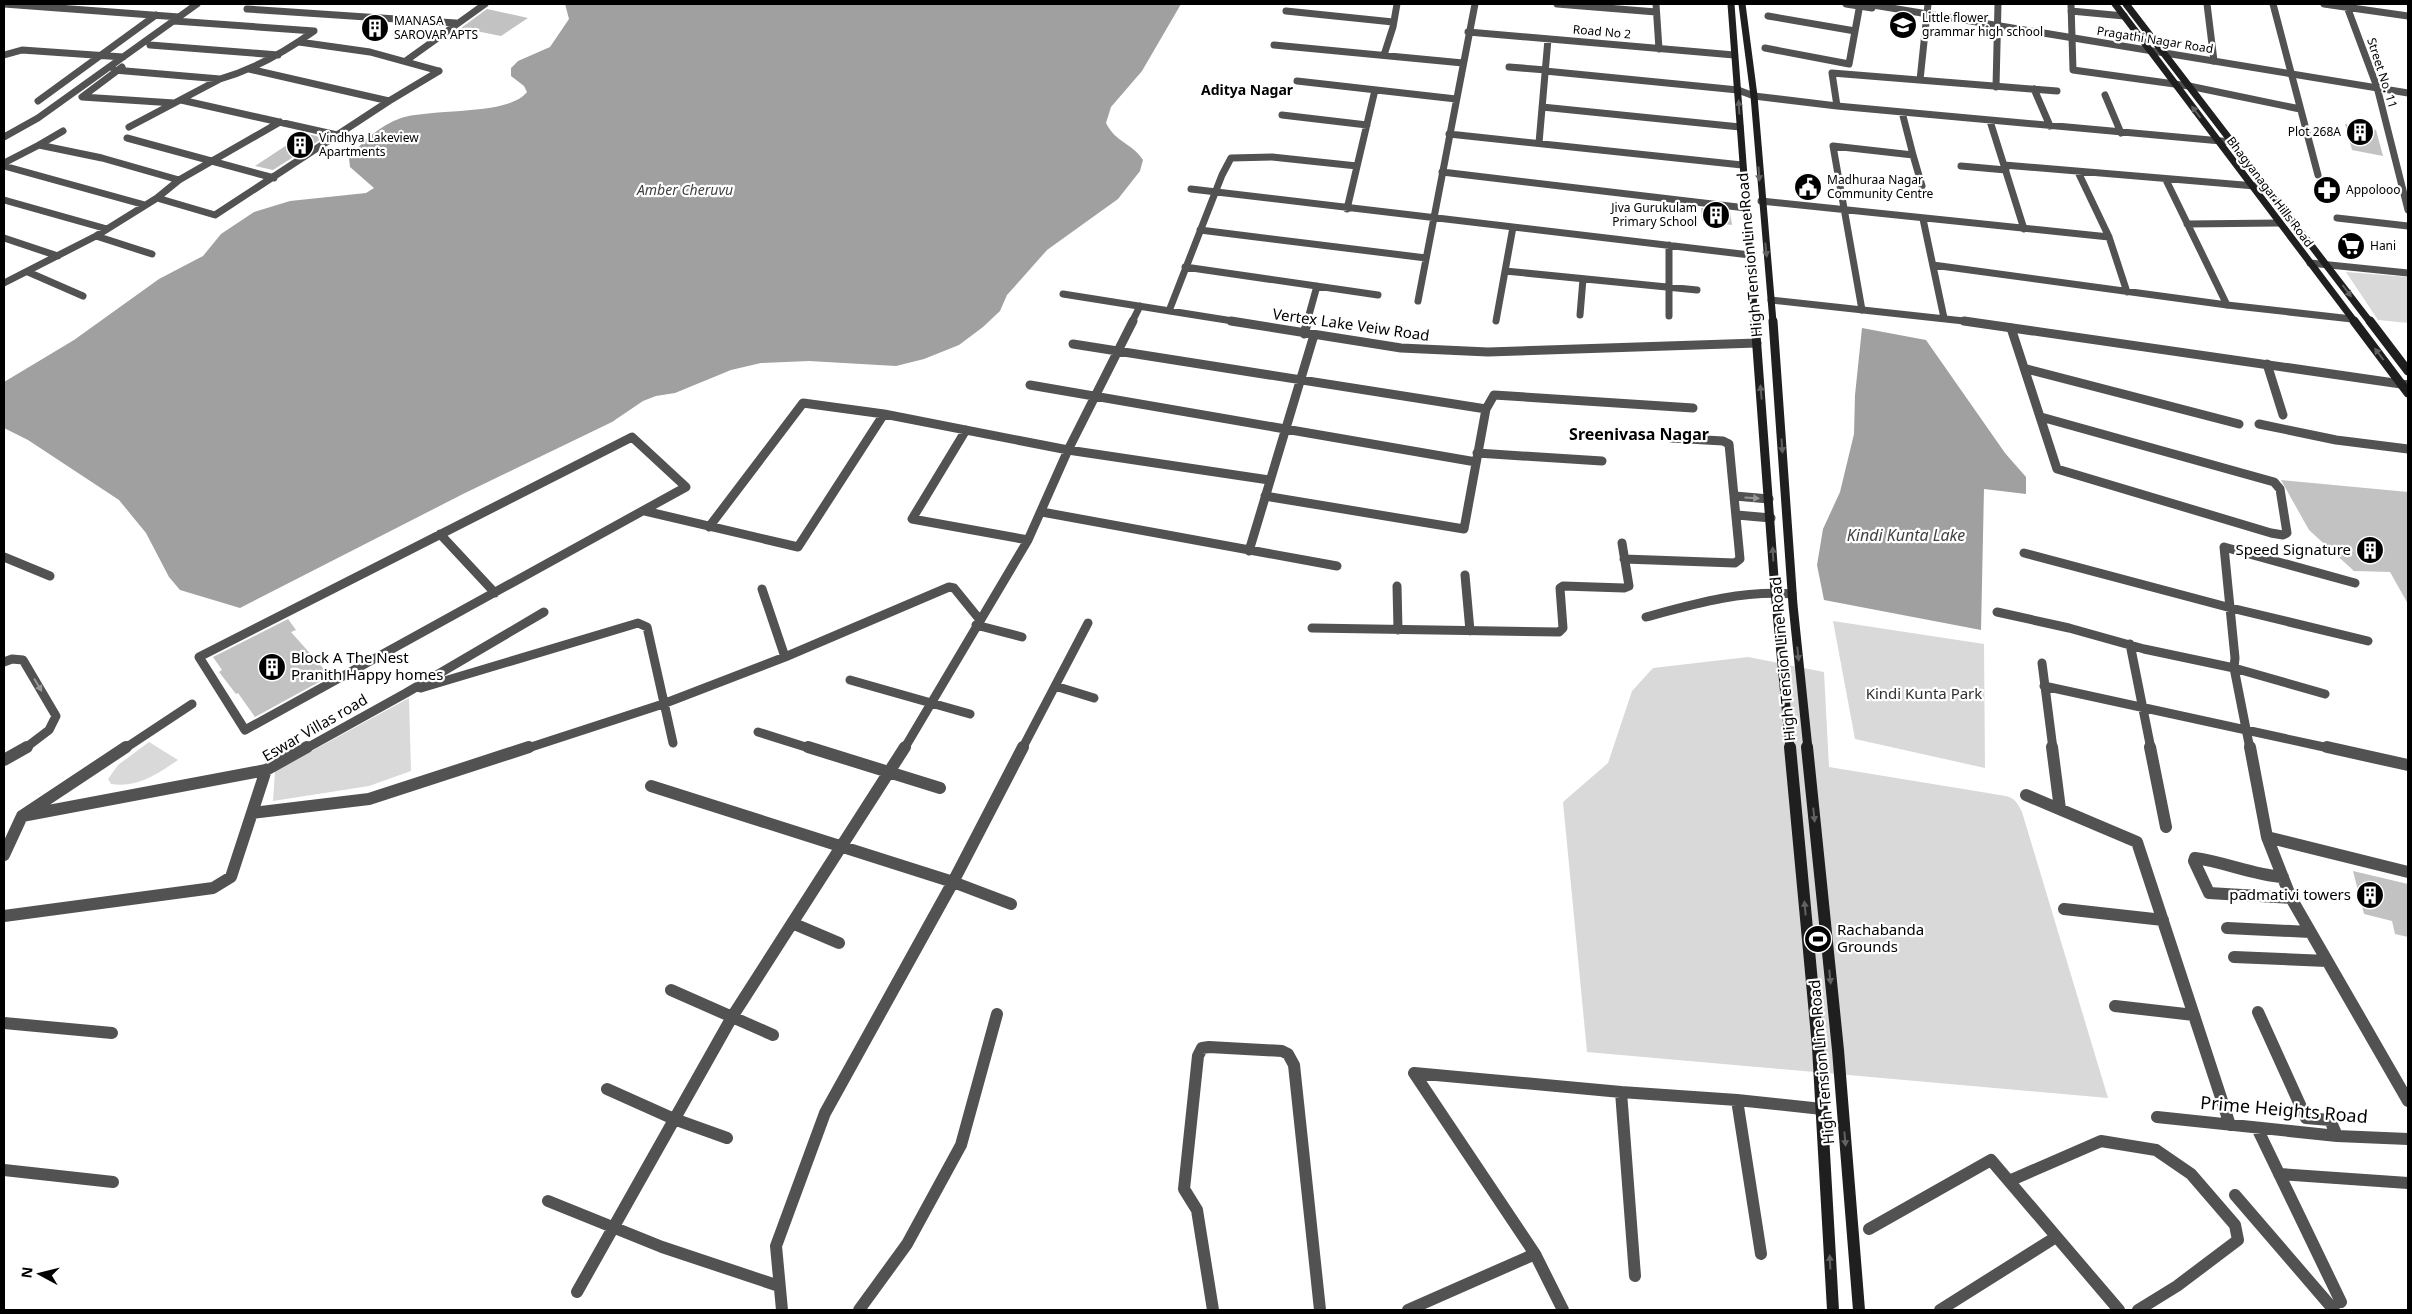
<svg xmlns="http://www.w3.org/2000/svg" width="2412" height="1314" font-family="'Noto Sans',sans-serif">
<style>
.green{fill:#d9d9d9}
.water{fill:#a0a0a0}
.building{fill:#c2c2c2}
.lines{fill:none;stroke-linecap:round;stroke-linejoin:round}
.minor-far2{stroke:#525252;stroke-width:7}
.minor-far1{stroke:#525252;stroke-width:9}
.minor{stroke:#525252;stroke-width:12}
.tertiary-far1{stroke:#525252;stroke-width:7}
.tertiary{stroke:#525252;stroke-width:9}
.secondary-far2{stroke:#1f1f1f;stroke-width:7}
.secondary-far1{stroke:#1f1f1f;stroke-width:9}
.secondary{stroke:#1f1f1f;stroke-width:12}
.oneway{fill:#626262}
.oneway2{fill:#979797}
.labels{text-anchor:middle;stroke-width:4.5;stroke-linejoin:round;paint-order:stroke}
.far-poi-label{font-size:12px;fill:#000;stroke:#fff;text-anchor:start}
.far-street-label{font-size:12px;fill:#000;stroke:#fff}
.far-neighbourhood-label{font-size:14px;font-weight:bold;fill:#000;stroke:#fff}
.far-water-label{font-size:14px;font-style:italic;fill:#414141;stroke:#fff}
.street-label{font-size:15px;fill:#000;stroke:#fff}
.poi-label{font-size:15px;fill:#000;stroke:#fff;text-anchor:end}
.park-label{font-size:15px;fill:#303030;stroke:#fff}
.neighbourhood-label{font-size:16px;font-weight:bold;fill:#000;stroke:#fff}
.water-label{font-size:16px;font-style:italic;fill:#414141;stroke:#fff}
.near-street-label{font-size:18px;fill:#000;stroke:#fff}
</style>
<rect width="100%" height="100%" fill="#fff"/>
<path class="green" d="M2346 272 2408 277V323L2378 320Z
M1833 621 1984 644 1985 768 1855 739Z
M1748 657 1824 672 1829 767 2006 796C2015 798 2018 804 2022 812L2108 1098 1587 1052 1563 802 1608 763 1632 691 1653 668Z
M409 698 411 771 369 786 273 801 275 771Z
M149 742 178 760C157 774 138 788 111 784L108 779 118 765Z"/>
<path class="water" d="M565 4H1181L1142 71 1111 107 1106 123C1116 143 1131 142 1143 160L1140 171 1118 199 1047 250 1007 295 1000 311 983 327 959 345 924 359 896 366 809 361 761 363 731 370 675 393 656 396 643 401 612 422 463 494 240 608 180 590 169 577 146 533 119 500 28 440 4 428V382L74 340 159 279 203 256 221 234 254 212 290 201 366 193 374 188 350 167 349 158C363 141 379 126 401 118 430 108 509 116 527 92L524 86 511 76V68L518 61 550 47 569 19Z
M1862 328 1926 340 2005 453 2026 477V494L1984 489 1981 630 1824 600 1817 565 1823 529 1840 492 1854 434 1855 395Z"/>
<path class="building" d="M487 9 528 18 501 36 461 28Z
M2345 124 2376 130 2383 156 2352 150Z
M305 133 323 138 273 170 255 166Z
M1701 208 1730 211 1732 225 1702 221Z
M2281 480 2408 492V604L2390 572 2354 571 2309 530Z
M288 619 296 630 291 632 330 676 255 717 238 693 236 694 219 672 222 670 213 657Z
M2353 871 2408 884V937L2395 934 2392 921 2364 914Z"/>
<g class="lines">
<path class="minor-far2" d="M4 4 179 17
M1557 4 1656 12
M1656 4 1659 49
M2071 4 2073 70 2189 86 2300 109
M2207 4 2214 61
M2273 4 2318 175
M2324 4 2408 16
M2346 4 2377 87 2408 210
M247 9 456 23
M1286 11 1393 22
M2071 11 2124 16
M1768 16 1855 31
M174 21 314 31C285 52 255 69 220 79
M1468 32 1734 55
M299 42 370 52 439 71
M150 45 278 55
M1274 45 1463 63
M1765 48 1849 64 1860 4
M4 55 22 50 123 57
M1384 55 1393 27 1397 4
M407 60 485 4
M122 67 82 97 174 103
M1509 67 1546 70
M249 69 389 101
M114 70 220 79 129 127
M1545 71 1738 90 1754 96 1837 106 2232 142
M1920 80 1928 4
M1297 81 1456 99
M1996 87 1998 4
M2034 89 2050 126
M2105 95 2121 133
M181 100 337 135
M38 101 156 15
M1837 106 1832 73 2057 91
M1542 107 1740 127
M1282 115 1367 125
M1990 121 2024 229
M1449 134 1742 165
M4 137 38 118 197 4
M127 138 274 178
M1539 143 1548 39
M39 145 63 131
M1913 155 1922 186
M4 163 39 145 102 158 179 180
M2004 165 2267 187
M4 166 145 205
M1961 166 2006 170
M1442 172 1746 208
M2078 172 2109 237 2127 292
M2166 180 2227 305
M1191 189 1750 255
M157 198 215 215 389 101 439 71
M4 200 107 229
M1761 201 2109 237
M1347 209 1375 90
M2337 218 2408 226
M1923 219 1944 318
M2187 224 2279 223
M1200 230 1426 258
M96 236 152 254
M4 238 58 256
M1669 245V316
M2310 263 2408 273
M1933 265 2227 305 2352 319
M1185 267 1378 295
M1505 271 1697 290
M28 272 83 296
M4 283 96 236 157 198 179 180 280 122
M1063 294 1239 322
M1418 301 1475 4
M1862 310 1833 146 1913 155 1902 112
M1169 311 1222 175 1231 158 1272 157 1357 166
M1580 315 1583 279
M1496 321 1513 227
M1132 322 1140 306
M1307 322 1317 286"/>
<path class="minor-far1" d="M1231 321 1401 348 1488 352 1757 343
M2011 328 2057 469 2271 533 2283 535 2287 533 2280 489 2274 482 2041 417
M1304 334 1308 321
M1073 344 1486 409
M2267 364 2283 415
M2027 369 2239 424
M1030 385 1476 462
M2259 424 2336 440 2408 449
M966 430 912 519 1028 540
M632 437 686 487 245 730 199 657Z
M1477 453 1602 461
M1265 496 1464 529 1486 409 1494 395 1693 408
M1735 496 1769 499
M645 511 798 547 884 414
M1042 512 1337 566
M1737 515 1771 518
M709 527 803 403 884 414 1068 450 1269 480
M440 534 495 593
M1249 551 1314 335
M2024 553 2231 608 2368 641
M4 557 50 576
M1624 559 1735 563 1740 559 1729 444 1723 441 1671 438
M1465 575 1470 631
M1397 586 1398 630
M762 589 785 657
M1997 612 2069 628 2144 649 2234 668 2325 694
M1646 617C1694 604 1741 590 1792 594
M976 625 1022 637
M1312 628 1559 632 1563 628 1560 588 1563 586 1624 588 1629 586 1622 543
M2130 644 2151 749
M4 662 12 659 23 660 56 716 49 730 24 749
M2042 663 2053 749
M850 680 970 714
M1055 686 1094 698
M2044 686 2333 749
M421 688 638 623 647 627 673 743
M758 732 812 749
M124 749 192 704
M305 749 406 693 544 612
M525 749 663 704 785 657 949 587 954 588 980 620
M904 749 1028 540 1068 450 1133 321
M1022 749 1088 623
M2250 749 2234 668 2235 658 2224 547 2355 583"/>
<path class="minor" d="M808 747 940 788
M2052 747 2060 809
M2150 747 2166 827
M2250 747 2267 837 2291 898 2408 1101
M2327 747 2408 765
M4 760 27 747
M651 786 953 882 1011 904
M2026 795 2137 842 2230 1125
M252 813 369 799 529 747
M22 816 266 770
M2267 837 2408 872
M4 855 22 816 126 747
M2283 877C2253 875 2225 862 2195 858L2194 861 2209 893 2291 898
M2064 909 2163 920
M4 916 213 888 231 877 266 770 307 747
M792 923 839 943
M2227 928 2310 932
M2234 957 2327 961
M671 990 773 1035
M2115 1006 2194 1015
M2258 1012 2306 1118 2330 1120 2337 1136
M4 1023 112 1033
M607 1089 674 1119 727 1138
M1621 1092 1737 1100 1822 1109
M1737 1100 1761 1254
M2157 1117 2337 1136 2408 1139
M2257 1128 2341 1302
M4 1170 113 1182
M2279 1174 2408 1183
M2009 1181 2101 1141 2156 1150 2191 1174 2235 1225 2238 1240 2177 1286 2138 1310
M2235 1195 2334 1310
M548 1201 662 1247 779 1286
M1869 1229 1991 1160 2119 1310
M1535 1254 1563 1310
M577 1292 732 1017 905 747
M782 1310 776 1246 825 1113 953 882 1023 747
M859 1310 907 1244 961 1145 997 1014
M1213 1310 1197 1210 1184 1189 1198 1056 1202 1048 1209 1047 1282 1051 1288 1054 1294 1065 1320 1310
M1408 1310 1535 1254 1414 1073 1621 1092 1635 1276
M1940 1310 2056 1237"/>
<path class="tertiary-far1" d="M1846 4 1872 8
M1867 4 2408 93
M1771 300 1973 322"/>
<path class="tertiary" d="M1964 321 2408 385"/>
<path class="secondary-far2" d="M1731 4 1755 322
M1742 4 1754 96 1773 322
M2115 4 2355 322
M2126 4 2370 322"/>
<path class="secondary-far1" d="M1755 321 1775 591 1790 749
M1773 321 1793 605 1808 749
M2354 321 2408 393
M2370 321 2408 371"/>
<path class="secondary" d="M1790 747 1818 1047 1833 1310
M1807 747 1838 1050 1859 1310"/>
</g>
<defs><path id="oneway-solid" d="M-6-.8H1V-3.2L6.5 0L1 3.2V.8H-6Z" transform="scale(1.25)"/></defs>
<g class="oneway">
<use href="#oneway-solid" transform="translate(1739 107) rotate(-93)"/>
<use href="#oneway-solid" transform="translate(2196 112) rotate(-127)"/>
<use href="#oneway-solid" transform="translate(1759 174) rotate(86)"/>
<use href="#oneway-solid" transform="translate(1766 250) rotate(84)"/>
<use href="#oneway-solid" transform="translate(2347 291) rotate(53)"/>
<use href="#oneway-solid" transform="translate(2379 354) rotate(-127)"/>
<use href="#oneway-solid" transform="translate(1761 392) rotate(-95)"/>
<use href="#oneway-solid" transform="translate(1782 446) rotate(86)"/>
<use href="#oneway-solid" transform="translate(1773 554) rotate(-93)"/>
<use href="#oneway-solid" transform="translate(1798 654) rotate(84)"/>
<use href="#oneway-solid" transform="translate(1814 815) rotate(84)"/>
<use href="#oneway-solid" transform="translate(1805 908) rotate(-95)"/>
<use href="#oneway-solid" transform="translate(1830 977) rotate(84)"/>
<use href="#oneway-solid" transform="translate(1845 1139) rotate(85)"/>
<use href="#oneway-solid" transform="translate(1830 1262) rotate(-93)"/>
</g>
<g class="oneway2">
<use href="#oneway-solid" transform="translate(1752 498) rotate(4)"/>
<use href="#oneway-solid" transform="translate(38 685) rotate(59)"/>
</g>
<defs>
<g id="school-disc" transform="scale(1.4375)"><circle r="9.5" fill="#000" stroke="#fff"/><path d="M0-5L7-2L0 1L-7-2ZM-4 1L0 2.5L4 1V4Q0 6-4 4Z" fill="#fff"/></g>
<g id="building-disc" transform="scale(1.4375)"><circle r="9.5" fill="#000" stroke="#fff"/><path d="M-4-6H4V6H1V3H-1V6H-4ZM-2.5-4.3h1.7v1.8h-1.7ZM.8-4.3h1.7v1.8H.8ZM-2.5-1h1.7V.8h-1.7ZM.8-1h1.7V.8H.8Z" fill="#fff"/></g>
<g id="civic-disc" transform="scale(1.4375)"><circle r="9.5" fill="#000" stroke="#fff"/><path d="M-.6-6.5H3V-4.5H.6V-3L4-1V1h2V6H-6V1h2V-1L-.6-3ZM-1.2 2.5V6h2.4V2.5Z" fill="#fff"/></g>
<g id="pharmacy-disc" transform="scale(1.4375)"><circle r="9.5" fill="#000" stroke="#fff"/><path d="M-2-6h4v4h4v4h-4v4h-4v-4h-4v-4h4Z" fill="#fff"/></g>
<g id="supermarket-disc" transform="scale(1.4375)"><circle r="9.5" fill="#000" stroke="#fff"/><path d="M-6-5.5h2.5l.6 2H6L4.5 2H-2.5L-4.4-4H-6ZM-1.5 3.2a1.3 1.3 0 1 0 .1 0ZM3 3.2a1.3 1.3 0 1 0 .1 0Z" fill="#fff"/></g>
<g id="stadium-disc" transform="scale(1.4375)"><circle r="9.5" fill="#000" stroke="#fff"/><path d="M0-5a6.5 5 0 1 0 0 10a6.5 5 0 1 0 0-10ZM-3.5-1.8h7v3.6h-7Z" fill="#fff"/></g>
</defs>
<g fill-rule="evenodd">
<use href="#school-disc" x="1903" y="25"/>
<use href="#building-disc" x="375" y="28"/>
<use href="#building-disc" x="2360" y="132"/>
<use href="#building-disc" x="300" y="145"/>
<use href="#civic-disc" x="1808" y="187"/>
<use href="#pharmacy-disc" x="2327" y="190"/>
<use href="#building-disc" x="1716" y="215"/>
<use href="#supermarket-disc" x="2351" y="246"/>
<use href="#building-disc" x="2370" y="550"/>
<use href="#building-disc" x="272" y="667"/>
<use href="#building-disc" x="2370" y="895"/>
<use href="#stadium-disc" x="1818" y="939"/>
</g>
<g class="labels">
<g class="far-poi-label">
<text x="1922" y="22">Little flower<tspan x="1922" dy="14">grammar high school</tspan></text>
<text x="394" y="25">MANASA<tspan x="394" dy="14">SAROVAR APTS</tspan></text>
<text x="2341" y="136" text-anchor="end">Plot 268A</text>
<text x="319" y="142">Vindhya Lakeview<tspan x="319" dy="14">Apartments</tspan></text>
<text x="1827" y="184">Madhuraa Nagar<tspan x="1827" dy="14">Community Centre</tspan></text>
<text x="2346" y="194">Appolooo</text>
<text x="1697" y="212" text-anchor="end">Jiva Gurukulam<tspan x="1697" dy="14">Primary School</tspan></text>
<text x="2370" y="250">Hani</text>
</g>
<g class="far-street-label">
<text transform="translate(1602 32) rotate(5)" y="4">Road No 2</text>
<text transform="translate(2155 40) rotate(9)" y="4">Pragathi Nagar Road</text>
<text transform="translate(2382 73) rotate(72)" y="4">Street No. 11</text>
<text transform="translate(2270 192) rotate(53)" y="4">Bhagyanagar Hills Road</text>
</g>
<g class="far-neighbourhood-label">
<text x="1247" y="95">Aditya Nagar</text>
</g>
<g class="far-water-label">
<text x="685" y="195">Amber Cheruvu</text>
</g>
<g class="street-label">
<text transform="translate(1750 255) rotate(-95)" y="5">High Tension Line Road</text>
<text transform="translate(1351 325) rotate(8)" y="5">Vertex Lake Veiw Road</text>
<text transform="translate(1783 659) rotate(-95)" y="5">High Tension Line Road</text>
<text transform="translate(315 728) rotate(-30)" y="5">Eswar Villas road</text>
<text transform="translate(1822 1062) rotate(-95)" y="5">High Tension Line Road</text>
</g>
<g class="poi-label">
<text x="2351" y="555">Speed Signature</text>
<text x="291" y="663" text-anchor="start">Block A The Nest<tspan x="291" dy="17">Pranith Happy homes</tspan></text>
<text x="2351" y="900">padmativi towers</text>
<text x="1837" y="935" text-anchor="start">Rachabanda<tspan x="1837" dy="17">Grounds</tspan></text>
</g>
<g class="park-label">
<text x="1924" y="699">Kindi Kunta Park</text>
</g>
<g class="neighbourhood-label">
<text x="1639" y="440">Sreenivasa Nagar</text>
</g>
<g class="water-label">
<text x="1906" y="541">Kindi Kunta Lake</text>
</g>
<g class="near-street-label">
<text transform="translate(2284 1110) rotate(5)" y="6">Prime Heights Road</text>
</g>
</g>
<rect width="2412" height="1314" fill="none" stroke="#000000" stroke-width="10"/>
<g transform="translate(40 1274) rotate(277)" stroke="#ffffff" stroke-width="4" paint-order="stroke">
<path d="M0-4L9 19L0 12L-9 19Z" fill="#000000"/>
<text y="-8" font-size="14" font-weight="bold" text-anchor="middle" fill="#000000">N</text>
</g>
</svg>
